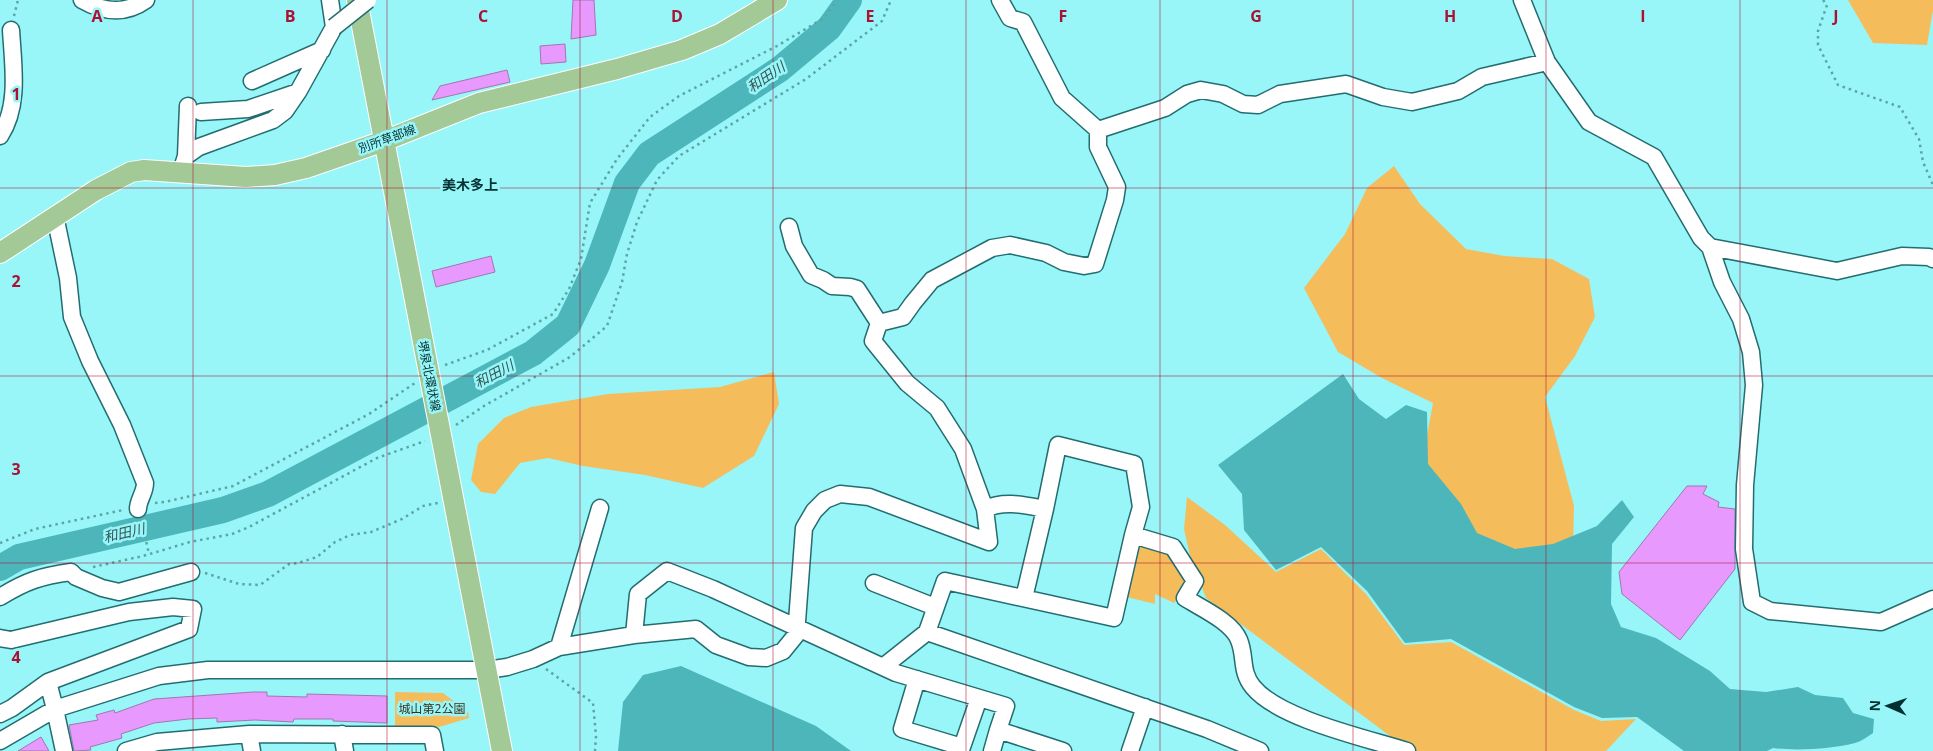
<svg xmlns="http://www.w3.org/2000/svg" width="1933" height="751" font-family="'Open Sans','Noto Sans JP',sans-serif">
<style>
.green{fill:#f5bc5c}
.water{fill:#4db6ba}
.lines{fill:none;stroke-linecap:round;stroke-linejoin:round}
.river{stroke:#4db6ba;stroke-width:26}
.building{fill:#e799fe;stroke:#a078ac}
.minor-casing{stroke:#236d70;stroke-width:19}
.major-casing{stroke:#fff;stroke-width:22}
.path{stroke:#5ca5a7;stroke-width:2.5;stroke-dasharray:2.5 4;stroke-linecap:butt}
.minor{stroke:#fff;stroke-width:16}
.major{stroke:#a3c996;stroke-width:20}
.minor-bridge-casing{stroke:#236d70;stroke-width:19;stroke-linecap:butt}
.minor-bridge{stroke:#fff;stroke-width:16}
.grid{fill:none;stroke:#a91232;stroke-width:1;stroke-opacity:0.55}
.labels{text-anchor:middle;stroke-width:5;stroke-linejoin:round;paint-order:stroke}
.street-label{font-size:12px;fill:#053031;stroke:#98f6f9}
.park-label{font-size:12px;fill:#3d301b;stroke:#98f6f9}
.water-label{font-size:14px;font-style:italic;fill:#355657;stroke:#98f6f9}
.neighbourhood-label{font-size:14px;font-weight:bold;fill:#053031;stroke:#98f6f9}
.grid-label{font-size:16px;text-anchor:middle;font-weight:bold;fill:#a91232;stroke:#98f6f9;stroke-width:5;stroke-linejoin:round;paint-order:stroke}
</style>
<rect width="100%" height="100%" fill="#98f6f9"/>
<path class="green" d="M1848 0H1933V10L1927 45 1873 43Z
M1394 166 1420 204 1466 249 1504 256 1552 259 1589 279 1595 317 1575 356 1545 397 1574 506 1573 546 1507 558 1464 533 1421 468 1433 403 1382 378 1338 352 1304 288 1345 234 1367 188Z
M774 372 779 404 754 456 703 488 645 475 583 466 548 458 520 463 495 494 481 492 471 480 478 444 504 418 531 407 608 394 720 387Z
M1187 497 1225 525 1276 572 1321 549 1366 594 1404 645 1451 642 1574 710 1601 721 1636 719 1606 751H1410L1206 598 1191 560 1184 529Z
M1139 544 1166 550 1188 587 1174 603 1155 594V604L1127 597Z
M395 692 443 693 468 712 469 718 439 727 395 726Z"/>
<path class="water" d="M1343 374 1359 399 1386 419 1406 405 1427 412 1428 464 1461 504 1477 533 1515 549 1553 544 1597 526 1622 500 1634 517 1612 544 1611 604 1621 627 1656 638 1710 671 1730 689 1766 692 1798 687 1815 695 1843 698 1853 713 1874 719 1873 733C1867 737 1862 741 1855 743 1833 749 1795 751 1773 748L1767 751H1684L1637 717 1602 718 1574 707 1451 639 1405 643 1367 591 1321 547 1276 570 1244 530 1242 494 1218 465Z
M681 666 816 726 851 751H618L623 702 643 675Z"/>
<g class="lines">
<path class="river" d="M0 568 19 557 223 510 268 494 533 353 568 325 597 265 627 183 649 154 780 69 829 28 849 0"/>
</g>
<path class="building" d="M573 0H594L596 35 571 39Z
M565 44 566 62 541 64 540 46Z
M507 70 510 82 432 100 440 86Z
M491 256 495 272 436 287 432 271Z
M1687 486H1707L1703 494 1719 502 1718 507 1735 509V569L1680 640 1622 594 1619 572Z
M253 692H267V696L307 697V694L387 696V723L333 721V719H294L293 722 255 720 217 722V718L188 719 154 723 121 734 122 738 90 747 91 750 74 751 69 725 98 720 96 715 114 710 115 713 154 699Z
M41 737 49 751H18Z"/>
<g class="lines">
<g class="minor-casing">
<path id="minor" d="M82 0C103 12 125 15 146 0
M1522 0 1547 62 1589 122 1654 157 1701 238 1710 247 1837 271 1902 256 1929 257 1933 259
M252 81 322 50
M201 112 248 109 298 92
M1098 130 1165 108 1187 94 1201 90 1223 94 1243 104 1258 105 1280 94 1346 84 1383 97 1412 102 1458 91 1482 77 1547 62
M0 136C20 106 13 65 11 30
M186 156 188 106
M181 172 186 156 199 147 273 120 285 111 298 92 334 27 330 0
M55 216 68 278 72 317 90 361 122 425 145 483C145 493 138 500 138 509
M789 227 794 246 811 275 823 280 832 286 850 287 857 289 879 323
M1710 247 1722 282 1741 319 1751 352 1754 385 1745 485 1744 549 1752 602 1770 611 1881 622 1933 599
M1133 535 1173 547 1195 581 1185 598C1201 608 1232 622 1239 640 1246 657 1240 671 1253 687 1279 719 1366 738 1407 751
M874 583 935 607
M0 597C26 581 41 576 71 572L76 577 102 588 119 592 191 572
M1024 598 1045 509
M927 632 1207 729 1260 751
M634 635 638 594 667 571 713 589 896 673 1006 706 998 730 1063 751
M0 638 11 640 129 612 173 607 193 609 189 629 48 682 55 709 64 751
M559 647 600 508
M883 667 927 632 945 581 1114 618 1133 535 1141 507 1134 464 1058 445 1045 509C1024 505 1004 500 985 509
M917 679 902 729 962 747 979 698
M0 714 12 708 48 682
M249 734 252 751
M342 734 345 751
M0 741 55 709 159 676 208 670H487L507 667 533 659 559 647 634 635 696 629 716 645 749 657 766 658 783 651 796 635 804 528 814 511 825 500 840 494 869 497 989 542 985 509 963 449 937 408 907 383 873 341 879 323 903 317 913 303 932 280 992 248 1010 245 1046 253 1064 262 1084 266 1095 264 1115 200 1117 187 1098 147V130L1062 98 1023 22 1010 18 1000 0
M126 751 157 742 249 734 432 735 435 751
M992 751 998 730
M1130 751 1145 707"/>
</g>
<g class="major-casing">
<path id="major" d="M357 0 502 751
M0 253 96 190 131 172 144 170 246 177 275 175 306 168 384 141 479 103 617 69 682 50 720 34 777 0"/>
</g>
<path class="path" d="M1823 0 1827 5 1818 31V45L1838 85 1900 107 1919 139 1923 162 1933 185
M14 16 18 0
M445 365 487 350 553 314 569 289 581 259 590 203 617 159 650 117 679 96 777 46 824 18 837 0
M456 425 484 406 570 357 607 326 622 282 627 254 637 222 657 180 679 156 806 79 882 21 891 0
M155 503 165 502 233 486 369 414 415 383
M142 523 149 554
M0 543 35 529 123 510
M93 567 143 556 190 542 232 534 249 527 377 458 425 441
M205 573 239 584 260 585 289 564 298 563 317 557 335 542 350 535 371 532 402 519 423 506 438 503
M546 669 593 703 596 736 595 751"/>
<use href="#minor" class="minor"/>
<use href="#major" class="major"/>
<g class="minor-bridge-casing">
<path id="minor-bridge" d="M334 27 368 0"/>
</g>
<use href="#minor-bridge" class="minor-bridge"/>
</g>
<path class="grid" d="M193 0V751M387 0V751M580 0V751M773 0V751M966 0V751M1160 0V751M1353 0V751M1546 0V751M1740 0V751M0 188H1933M0 376H1933M0 563H1933"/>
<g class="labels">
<g class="street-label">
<text transform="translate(387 139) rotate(-20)" y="4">別所草部線</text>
<text transform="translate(429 376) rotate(79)" y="4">堺泉北環状線</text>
</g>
<g class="park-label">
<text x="432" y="713">城山第2公園</text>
</g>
<g class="water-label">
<text transform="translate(766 77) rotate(-34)" y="5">和田川</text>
<text transform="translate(494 374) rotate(-28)" y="5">和田川</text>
<text transform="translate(124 533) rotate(-13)" y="5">和田川</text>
</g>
<g class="neighbourhood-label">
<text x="470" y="190">美木多上</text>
</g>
</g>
<g class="grid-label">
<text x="97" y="22">A</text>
<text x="290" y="22">B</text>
<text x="483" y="22">C</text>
<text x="677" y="22">D</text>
<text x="870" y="22">E</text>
<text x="1063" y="22">F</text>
<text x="1256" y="22">G</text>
<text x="1450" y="22">H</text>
<text x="1643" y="22">I</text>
<text x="1836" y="22">J</text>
<text x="16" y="100">1</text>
<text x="16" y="287">2</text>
<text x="16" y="475">3</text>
<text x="16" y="663">4</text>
</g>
<g transform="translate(1888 706) rotate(272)" stroke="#98f6f9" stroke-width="4" paint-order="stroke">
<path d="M0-4L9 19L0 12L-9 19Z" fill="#053031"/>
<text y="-8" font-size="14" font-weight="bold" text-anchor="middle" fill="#053031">N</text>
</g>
</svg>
